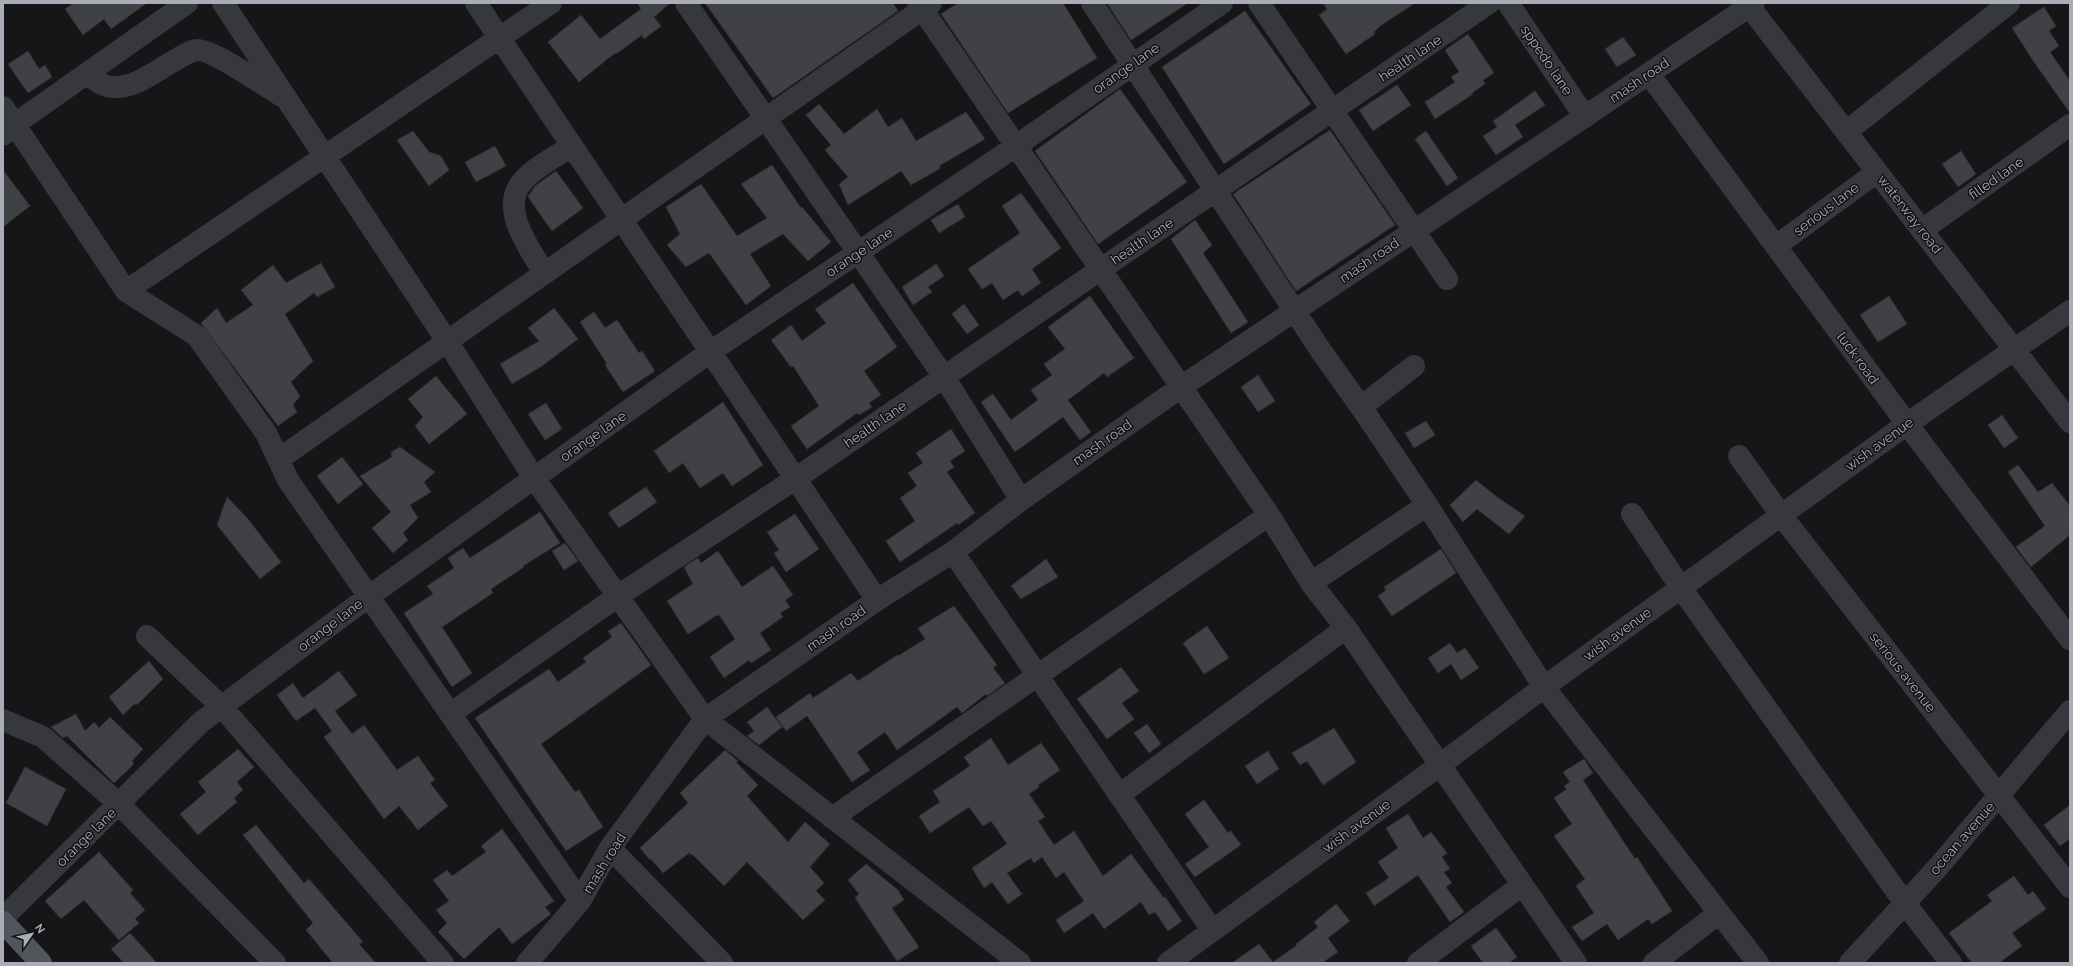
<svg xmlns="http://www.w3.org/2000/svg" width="2073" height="966" font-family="Raleway,sans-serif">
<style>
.building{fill:#404145;stroke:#303034}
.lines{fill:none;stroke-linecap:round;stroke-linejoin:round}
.minor{stroke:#37383d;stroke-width:22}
.major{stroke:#53555c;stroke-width:22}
.labels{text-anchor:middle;stroke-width:3;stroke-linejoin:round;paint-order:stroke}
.street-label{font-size:14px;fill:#a8adb8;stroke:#111113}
</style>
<rect width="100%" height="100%" fill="#161618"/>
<path class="building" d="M74 3H147L111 29 104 19 83 35 65 9Z
M637 3H670L654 17 661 26 644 39 642 35 616 54 615 53 579 82 548 42 581 15 600 39 641 9Z
M705 3H893L898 11 773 98Z
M958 3H1063L1097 58 1008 113 941 14Z
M1107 3H1188L1131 40Z
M1323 3H1415L1380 26 1374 32 1375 34 1346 54 1319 15 1327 9Z
M2044 7 2056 26 2049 31 2059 46 2050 52 2070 81V113L2034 62 2012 28Z
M1245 11 1311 104 1224 164 1162 67Z
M1468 34 1494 73 1483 80 1485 84 1472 93 1473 94 1435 119 1425 102 1455 82 1451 77 1459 72 1445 50Z
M1623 37 1636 55 1617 67 1605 49Z
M28 51 39 69 45 65 52 77 28 93 8 64Z
M1397 85 1411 105 1373 131 1359 110Z
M1120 89 1187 182 1098 244 1035 151Z
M1535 91 1545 105 1515 125 1523 137 1496 155 1483 136 1497 127 1493 121Z
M819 104 844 134 877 109 888 127 902 118 916 141 966 112 985 139 939 166 941 168 911 185 901 171 848 205 839 184 848 177 825 150 831 145 806 115Z
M1330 130 1395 225 1296 291 1233 194Z
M413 131 429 152 441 156 449 170 429 186 397 140Z
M1426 131 1458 178 1447 186 1415 139Z
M495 146 506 166 476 182 465 162Z
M1961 151 1976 174 1958 187 1942 164Z
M772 165 801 208 802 207 831 242 808 261 783 234 750 254 771 286 746 305 709 253 686 267 667 245 680 234 666 207 701 184 737 236 767 218 741 184Z
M3 170 30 206 3 227Z
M556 171 583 208 552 231 528 197 535 186Z
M1021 193 1061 248 1032 269 1041 283 1022 296 1018 290 1003 300 992 283 982 289 968 269 1020 233 1002 206Z
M958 204 965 217 939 233 931 220Z
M1195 220 1212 245 1203 253 1248 322 1231 333 1171 239Z
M321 263 335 287 317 297 314 293 285 314 313 361 291 382 300 396 293 405 297 412 278 426 201 323 217 308 226 323 253 305 241 290 273 265 286 283Z
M936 264 944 276 928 287 932 292 913 305 902 287Z
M853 283 897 347 864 371 881 395 869 403 872 407 859 415 857 413 807 449 791 426 819 406 793 366 791 367 771 340 791 325 802 341 826 323 815 309Z
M1090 296 1134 358 1107 377 1104 373 1068 400 1091 432 1080 440 1063 417 1015 452 981 402 993 394 1011 420 1038 400 1031 390 1052 375 1044 364 1065 349 1048 327Z
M1889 296 1907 324 1878 342 1860 315Z
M964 304 979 325 967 334 952 314Z
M554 308 578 339 542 366 512 384 500 364 539 341 528 328Z
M594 312 605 328 617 320 639 353 642 351 655 371 623 392 605 365 607 364 580 322Z
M1258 375 1275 401 1258 412 1241 387Z
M436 376 467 414 429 444 415 426 423 417 408 399Z
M723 402 763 465 732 486 723 473 700 488 683 463 669 473 654 451Z
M546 403 562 429 545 440 528 414Z
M2002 415 2018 438 2004 448 1988 425Z
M1426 421 1435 435 1414 448 1405 433Z
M951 429 965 451 950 461 954 467 947 472 975 513 958 525 957 523 900 562 886 541 915 521 900 498 917 486 908 473 923 463 916 453Z
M400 447 435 472 424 482 431 492 410 505 418 518 403 533 408 540 393 553 372 528 391 512 360 476 392 457 391 452Z
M342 457 363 484 338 504 317 476Z
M2018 465 2038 492 2052 483 2070 506V535L2031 567 2016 547 2045 526 2008 472Z
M1476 480 1497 497 1525 516 1509 534 1477 509 1463 522 1450 505Z
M646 487 657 502 619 528 608 513Z
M227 497 248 519 281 562 260 579 217 525Z
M540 512 560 543 523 566 524 567 491 589 493 593 442 627 472 673 452 687 404 613 433 594 427 586 454 568 448 558 463 548 470 558Z
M795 514 819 549 786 572 774 553 779 550 767 532Z
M565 543 578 561 564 570 552 551Z
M1441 549 1456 573 1392 616 1378 596 1386 590 1384 587Z
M718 551 742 587 773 566 793 595 785 600 790 607 780 613 783 617 760 633 771 650 751 663 749 660 724 678 710 657 735 639 720 616 717 615 688 634 667 601 693 584 684 567 698 558 701 563Z
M1046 559 1058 577 1021 599 1011 586Z
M954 606 997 665 993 668 1005 683 987 696 986 694 962 713 957 707 897 750 885 732 857 752 870 770 852 782 807 716 786 731 776 717 810 693 813 698 851 673 858 681 897 655 898 656 925 639 918 628Z
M621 623 651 665 541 744 575 792 579 790 603 827 566 851 475 718 549 669 558 682 586 662 583 658 612 637 608 631Z
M1207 626 1229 658 1204 674 1183 643Z
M1450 643 1457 653 1465 648 1479 668 1461 680 1451 664 1438 673 1428 658Z
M149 661 163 679 138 704 133 705 123 715 109 697Z
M1121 667 1139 691 1122 703 1134 719 1107 739 1077 699Z
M339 671 357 695 335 711 352 734 364 725 397 770 418 756 435 780 430 783 448 806 418 830 399 806 384 819 324 737 332 731 315 708 296 721 277 695 293 683 303 698Z
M767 707 782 727 759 745 747 736 754 731 747 722Z
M76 714 85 731 94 722 99 728 110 717 143 749 132 761 134 764 114 783 67 736 63 738 51 727Z
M1147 724 1161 744 1149 753 1134 733Z
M1334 728 1356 762 1323 785 1307 761 1300 765 1292 753Z
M991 738 1008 765 1041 743 1060 770 1038 785 1039 787 1029 794 1045 817 1038 821 1054 845 1074 831 1103 876 1131 854 1164 898 1165 897 1182 921 1168 931 1155 912 1149 915 1141 902 1104 929 1093 913 1064 933 1056 920 1084 901 1064 872 1056 878 1042 857 1034 863 1031 858 1007 873 1022 894 1008 904 992 882 984 888 972 868 1007 844 991 821 983 826 969 807 930 833 919 816 940 802 933 791 970 766 964 757Z
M238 749 254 767 237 782 243 790 234 798 237 802 198 835 180 814 206 792 198 782Z
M725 750 738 761 736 762 758 785 747 796 788 842 805 822 830 844 810 867 824 883 816 891 825 900 803 920 747 862 724 886 692 854 690 855 689 853 663 873 651 859 650 860 640 848 688 803 680 793Z
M1268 751 1279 769 1257 784 1245 766Z
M1584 759 1593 773 1583 780 1635 859 1637 857 1672 911 1652 924 1648 919 1618 940 1607 924 1582 941 1572 927 1594 913 1576 886 1585 879 1554 836 1572 824 1554 798 1567 789 1564 786 1570 782 1563 772Z
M25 767 66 789 47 826 6 803Z
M1204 800 1228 833 1231 831 1241 845 1195 877 1185 864 1209 847 1185 814Z
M2070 805V839L2060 846 2044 825Z
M1408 814 1423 838 1431 832 1447 853 1442 857 1450 869 1444 872 1452 883 1446 887 1464 912 1450 922 1418 875 1374 906 1366 893 1389 878 1378 862 1398 848 1386 828Z
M256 825 304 883 309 879 363 942 359 944 376 963H333L306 930 313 923 243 835Z
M502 829 554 901 545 907 551 914 512 944 499 927 464 959 438 932 447 923 436 910 449 901 433 880 447 870 452 876 486 852 481 846Z
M99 852 133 890 130 893 145 910 135 919 139 923 119 940 84 900 61 919 45 901Z
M866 864 898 890 904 900 892 908 919 947 897 961 855 898 859 894 848 880Z
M2014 876 2028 895 2033 891 2046 909 2012 933 2022 946 1999 963H1972L1949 933 1992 901 1987 895Z
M1336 904 1350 921 1328 938 1338 952 1322 963H1232L1259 944 1273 962 1297 945 1296 944 1318 927 1314 922Z
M1496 928 1517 957 1509 963H1483L1471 946Z
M130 933 157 963H124L111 949Z"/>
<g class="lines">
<path class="minor" d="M223 3 447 341 534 478 705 719 1020 963
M476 3 877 600
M686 3 944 377 1021 500
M918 3 1269 515 1311 583 1346 628 1576 963
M1092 3 1321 351 1361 407 1427 505 1544 687 1758 963
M1259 3 1447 279
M1508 3 1585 117
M1749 6 2070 422
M86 74C94 79 103 87 113 87 135 88 154 72 172 62 179 58 189 51 197 50 212 49 265 86 280 95
M1649 74 1907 424 2070 639
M3 107 126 291 197 336 266 433 288 480 580 901
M1846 132 2009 3
M3 135 15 124 187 3
M1922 230 2070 125
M1776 246 1877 172
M544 273C530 248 499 210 522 182 533 168 557 156 572 146
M126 291 551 3
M1361 407 1414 366
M1739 456 1781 515 2070 887
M279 459 931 3
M1632 514 1681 588 1904 902 1951 963
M953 552 1212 930
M1311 583 1427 505
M147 636 222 707 443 963
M450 714 618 596 795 479 1489 3
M3 720 43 737 119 804 275 963
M1119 795 1346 628
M832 818 1269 515
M610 848 722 963
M3 918 201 722 368 597 710 352 1016 146 1222 3
M527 963 580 901 610 848 705 719 877 600 953 552 1021 500 1181 387 1754 3
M1168 963 1440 765 1544 687 1907 424 2070 311
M1418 963 1522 885
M1654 963 1719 913
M1850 963 1939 866 2070 711"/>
<path class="major" d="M3 922 41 963"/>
</g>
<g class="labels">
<g class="street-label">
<text transform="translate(1410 58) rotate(-34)" y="5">health lane</text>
<text transform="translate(1547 60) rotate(56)" y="5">sppedo lane</text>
<text transform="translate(1126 68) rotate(-35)" y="5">orange lane</text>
<text transform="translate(1639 80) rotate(-34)" y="5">mash road</text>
<text transform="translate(1996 178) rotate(-35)" y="5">filled lane</text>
<text transform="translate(1826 209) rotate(-37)" y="5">serious lane</text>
<text transform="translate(1910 214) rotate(52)" y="5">waterway road</text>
<text transform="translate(1142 241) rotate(-34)" y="5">health lane</text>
<text transform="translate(859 252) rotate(-34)" y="5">orange lane</text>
<text transform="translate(1369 260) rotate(-34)" y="5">mash road</text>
<text transform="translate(1858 358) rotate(54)" y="5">luck road</text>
<text transform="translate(875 424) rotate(-34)" y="5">health lane</text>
<text transform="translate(593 436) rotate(-35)" y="5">orange lane</text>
<text transform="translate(1102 442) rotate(-35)" y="5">mash road</text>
<text transform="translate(1879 444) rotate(-36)" y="5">wish avenue</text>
<text transform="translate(330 625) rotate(-37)" y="5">orange lane</text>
<text transform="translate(836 628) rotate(-35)" y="5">mash road</text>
<text transform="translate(1617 634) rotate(-36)" y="5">wish avenue</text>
<text transform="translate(1903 672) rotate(52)" y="5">serious avenue</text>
<text transform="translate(1356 826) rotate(-36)" y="5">wish avenue</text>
<text transform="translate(86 837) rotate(-44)" y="5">orange lane</text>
<text transform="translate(1962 838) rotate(-49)" y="5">ocean avenue</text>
<text transform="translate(604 863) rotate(-58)" y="5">mash road</text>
</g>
</g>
<rect width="2073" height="966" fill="none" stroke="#a8adb8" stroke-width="8"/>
<g transform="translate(32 934) rotate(56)" stroke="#111113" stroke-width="3" paint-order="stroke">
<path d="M0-3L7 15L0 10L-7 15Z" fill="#a8adb8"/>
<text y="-6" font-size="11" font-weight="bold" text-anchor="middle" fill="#a8adb8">N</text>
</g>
</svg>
